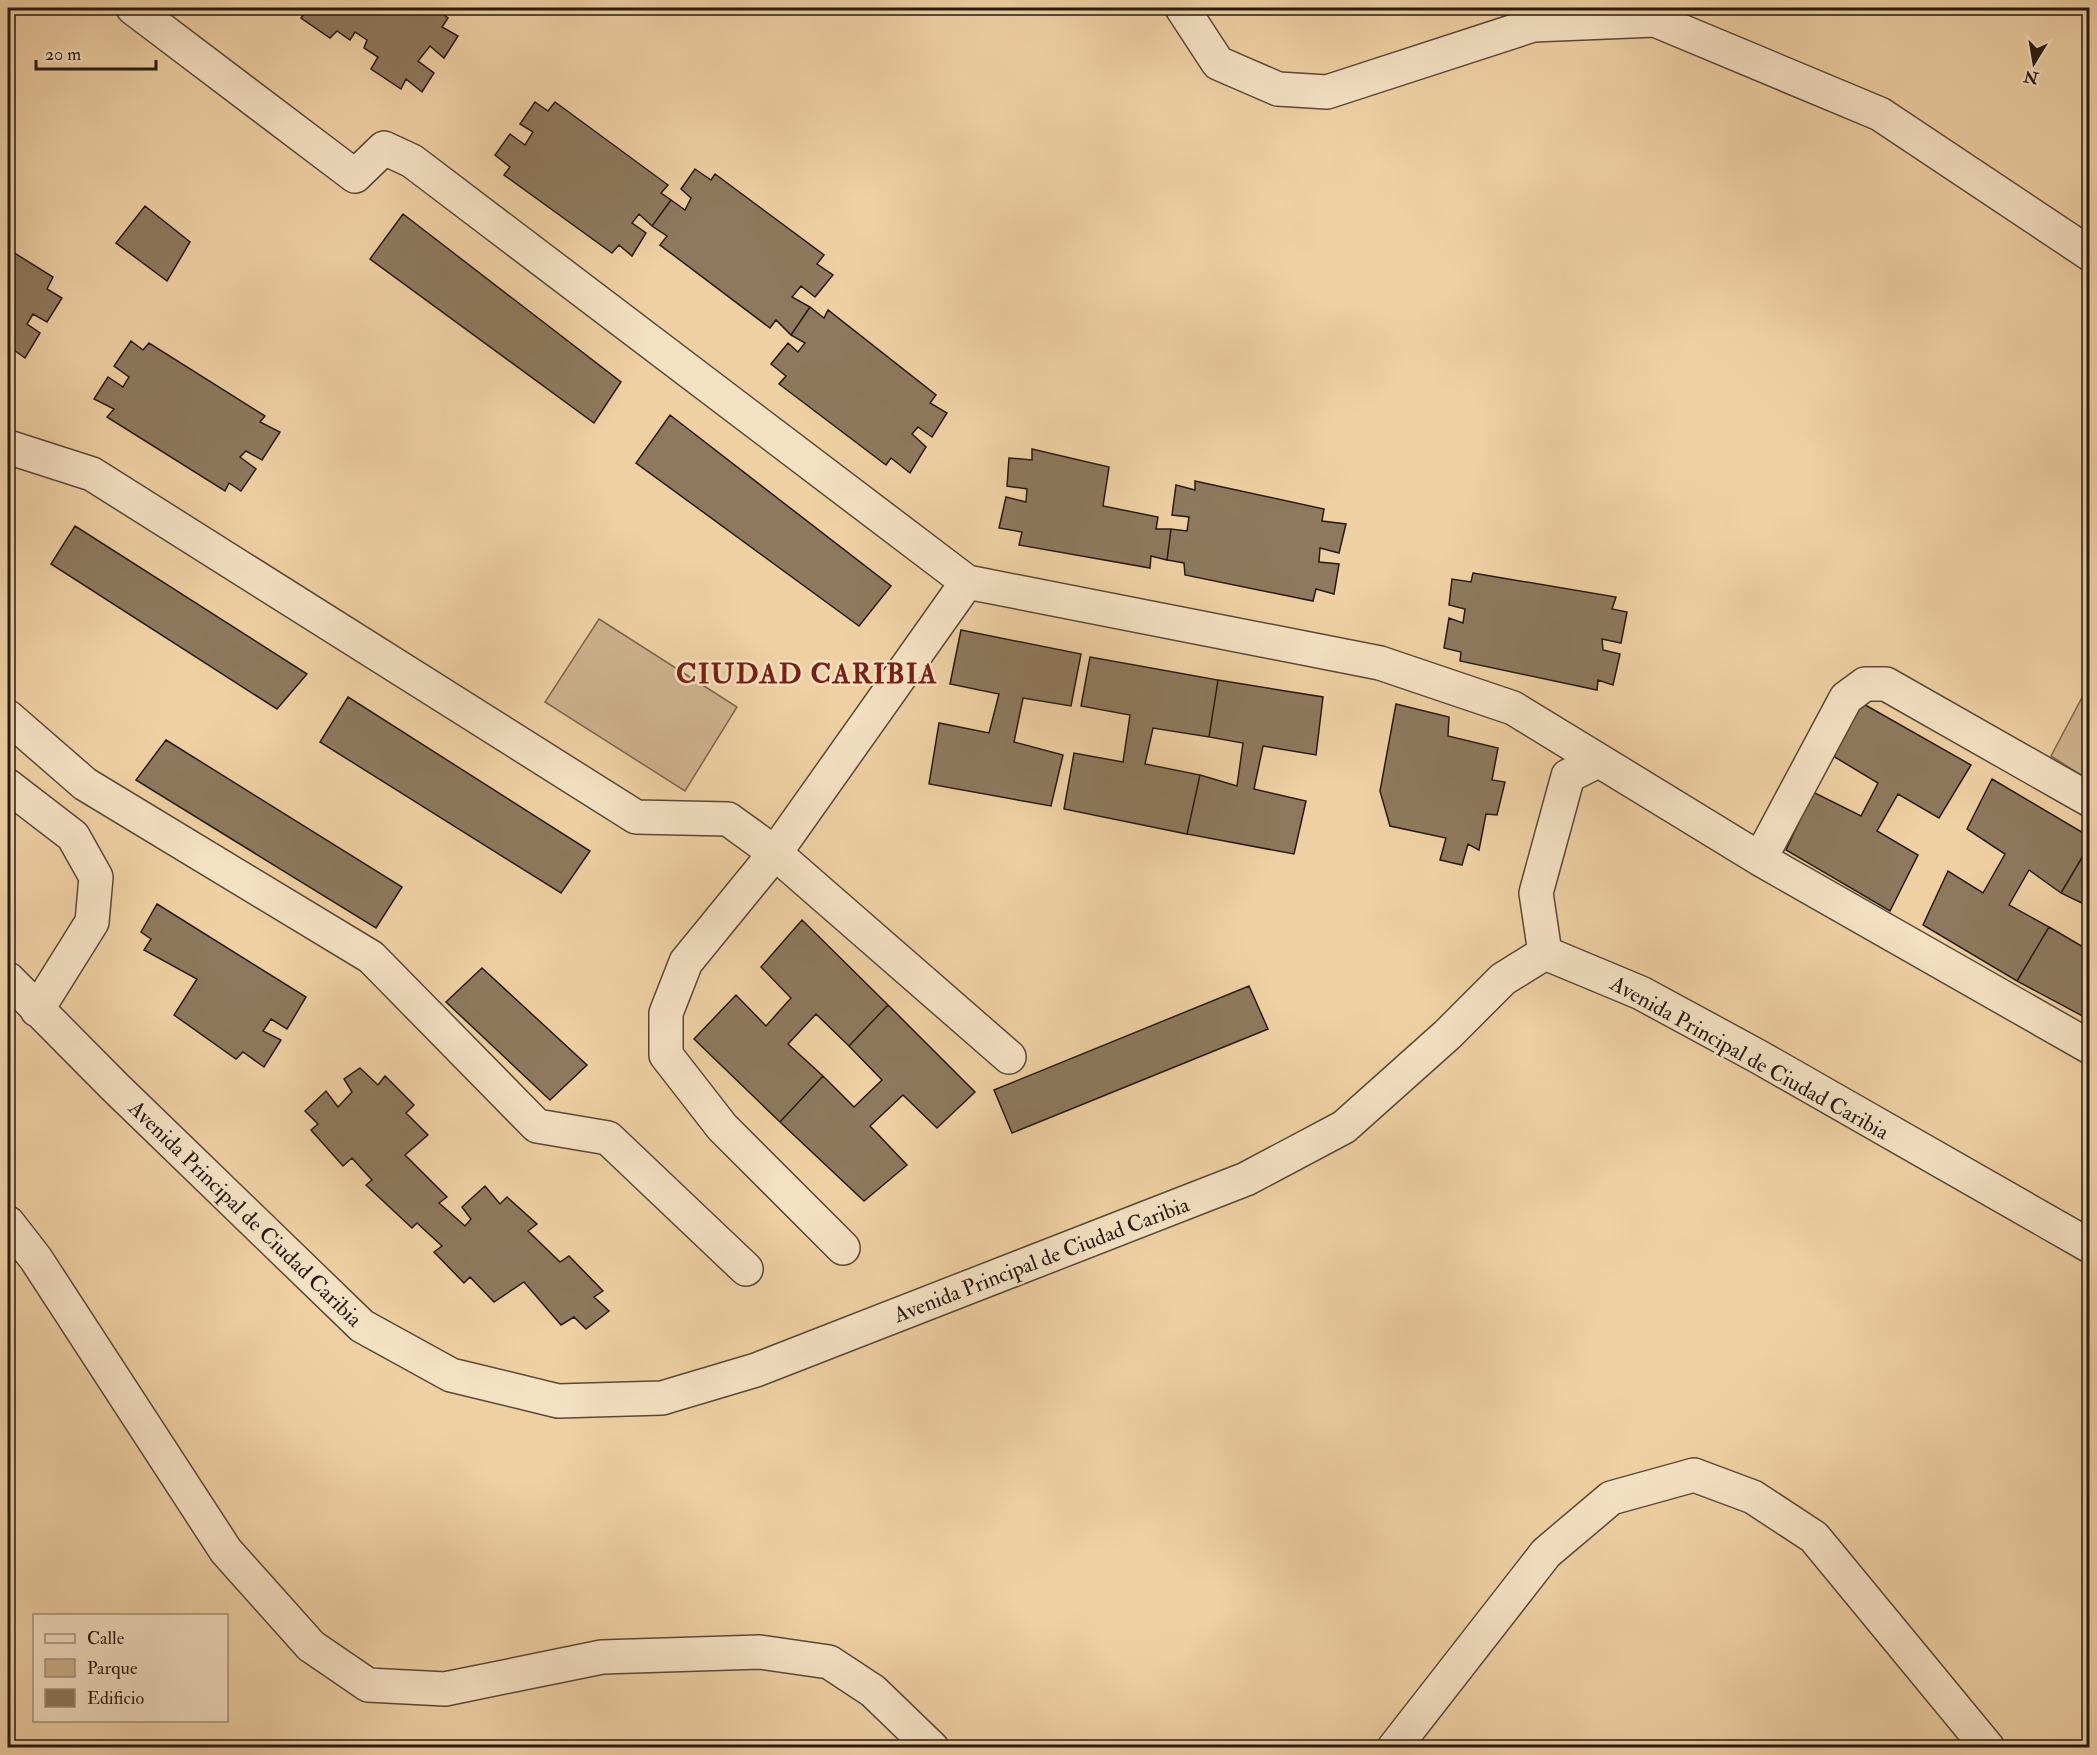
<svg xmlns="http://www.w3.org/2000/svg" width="2097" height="1755" font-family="'IM FELL Double Pica',serif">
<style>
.green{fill:#ccb18b;stroke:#7a664f;stroke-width:1.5}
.building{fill:#8e795e;stroke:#271a13;stroke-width:1.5}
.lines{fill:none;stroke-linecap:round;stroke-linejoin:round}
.minor-casing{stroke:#594837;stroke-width:36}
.minor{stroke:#f4e0c3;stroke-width:33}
.labels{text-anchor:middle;stroke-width:5;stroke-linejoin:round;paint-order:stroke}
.street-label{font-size:22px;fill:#271a13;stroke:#f4e0c3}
.district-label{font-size:28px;font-weight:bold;letter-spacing:1.5px;fill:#7a1f14;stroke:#f4e0c3}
</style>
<rect width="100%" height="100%" fill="#eed0a3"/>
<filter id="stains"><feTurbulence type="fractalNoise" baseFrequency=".00333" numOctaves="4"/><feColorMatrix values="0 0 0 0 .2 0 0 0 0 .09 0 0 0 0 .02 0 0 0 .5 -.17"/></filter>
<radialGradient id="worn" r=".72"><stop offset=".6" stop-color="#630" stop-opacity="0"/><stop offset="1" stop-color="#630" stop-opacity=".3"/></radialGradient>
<path class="green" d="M599 619 737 707 685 791 545 702Z
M2086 690 2090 692 2089 780 2051 756Z"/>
<path class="building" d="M308 8H435L448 18 442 27 458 36 444 58 430 46 418 61 434 73 422 92 406 79 401 89 371 69 378 57 364 48 367 40 355 32 350 40 337 31 330 38 301 18Z
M535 102 548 111 555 102 668 185 661 193 671 200 652 226 639 214 632 223 646 233 632 256 619 245 612 253 504 175 510 167 495 155 510 134 525 145 533 132 520 124Z
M695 169 711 180 715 174 824 255 817 264 833 275 815 297 801 286 792 297 810 307 791 335 776 320 770 328 660 245 667 236 652 226 671 200 685 210 691 198 681 189Z
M145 206 190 242 167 281 116 243Z
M403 214 621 382 594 423 370 259Z
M8 249 53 277 47 289 62 298 47 322 33 314 27 324 40 333 25 358 11 348 8 354Z
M810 307 824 318 828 310 936 395 930 403 947 413 932 437 918 427 912 434 926 447 910 473 891 458 886 465 779 384 786 376 771 364 788 343 798 352 805 343 791 335Z
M131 341 143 350 149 343 265 416 260 422 280 432 262 460 246 451 240 457 256 469 241 491 229 483 225 491 107 417 114 409 94 399 108 377 123 387 129 377 114 366Z
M670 415 891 586 859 626 636 463Z
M1032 449 1109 467 1103 506 1158 517 1156 529H1171L1167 560 1151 556 1150 568 1019 545 1022 532 999 528 1006 497 1026 502 1027 489 1007 486 1009 458 1032 460Z
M1195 481 1324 509 1322 521 1346 524 1339 553 1320 548 1319 562 1339 564 1334 594 1316 589 1313 601 1185 575 1184 563 1167 560 1171 529 1187 531 1189 517 1172 515 1176 485 1195 490Z
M75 526 307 674 277 709 51 564Z
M1473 573 1616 597 1612 609 1627 612 1621 643 1602 639 1603 650 1620 654 1613 685 1598 680 1597 690 1460 661 1461 652 1444 648 1449 618 1463 623 1465 609 1449 605 1452 579 1471 582Z
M961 630 1081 654 1071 706 1023 698 1014 742 1063 755 1051 806 929 784 939 723 989 733 999 694 950 684Z
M1090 657 1218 680 1209 737 1153 728 1145 764 1200 775 1187 834 1064 809 1074 753 1123 762 1130 715 1081 706Z
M1218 680 1323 697 1316 755 1263 746 1254 789 1306 801 1294 854 1187 834 1200 775 1237 786 1243 743 1209 737Z
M348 697 590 851 561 893 320 742Z
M1860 702 1971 765 1939 818 1898 794 1877 831 1918 855 1890 911 1786 850 1813 792 1861 816 1878 783 1833 756Z
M1396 704 1449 717 1448 736 1498 748 1492 780 1505 782 1497 815 1486 814 1479 850 1468 844 1462 865 1440 860 1446 838 1390 826 1380 791Z
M166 740 402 887 376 928 136 780Z
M1992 779 2090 837V844L2061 893 2029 870 2009 905 2049 927 2017 981 1923 925 1948 871 1983 893 2005 854 1967 829Z
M2090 844V907L2061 893Z
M157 904 306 997 287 1029 271 1019 263 1031 281 1040 264 1067 243 1052 236 1059 174 1015 197 979 144 950 151 939 141 932Z
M802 920 888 1005 849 1046 816 1014 788 1044 823 1076 780 1122 694 1039 736 995 766 1026 791 998 761 967Z
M2049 927 2090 951V1020L2017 981Z
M482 968 587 1065 550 1100 446 1002Z
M1249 986 1268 1029 1012 1133 994 1090Z
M888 1005 975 1092 937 1128 903 1095 870 1126 907 1165 864 1201 780 1122 823 1076 854 1107 882 1080 849 1046Z
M360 1068 378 1085 385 1076 414 1105 406 1113 428 1135 405 1155 447 1197 439 1203 465 1226 471 1219 462 1207 485 1186 500 1204 507 1197 537 1224 528 1231 560 1262 569 1256 603 1291 594 1297 609 1311 586 1329 574 1317 561 1325 524 1282 494 1302 470 1277 464 1283 434 1252 442 1246 417 1223 412 1228 366 1185 372 1180 352 1158 343 1166 311 1130 318 1124 305 1111 326 1091 338 1107 352 1092 344 1079Z"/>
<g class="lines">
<g class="minor-casing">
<path id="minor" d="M133 8 355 176 384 148 412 161 967 582 1380 663 1513 708 1760 859 2090 1047
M1182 8 1218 63 1278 89 1327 92 1533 25 1655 20 1880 114 2090 254
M8 447 92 474 636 817 728 819 775 853 1009 1057
M8 717 85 784 371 957 537 1126 608 1138 746 1269
M8 786 73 836 96 877 92 922 37 1010
M1760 859 1846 698 1865 684H1886L2090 800
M1545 953 1536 893 1568 776 1598 761
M8 979 115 1087 362 1326 451 1375 558 1401 662 1398 756 1370 1246 1179 1344 1127 1447 1035 1503 979 1545 953 1641 993 1759 1057 2090 1246
M8 1223 36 1259 226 1551 311 1646 368 1685 445 1689 602 1657 760 1652 829 1662 873 1691 932 1748
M843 1248 722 1127 666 1055V1013L686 962 775 853 967 582
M1394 1748 1546 1553 1611 1498 1694 1475 1753 1497 1814 1537 1988 1748"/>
</g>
<use href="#minor" class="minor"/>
</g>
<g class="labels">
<g class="street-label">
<text transform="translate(1750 1057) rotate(29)" y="8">Avenida Principal de Ciudad Caribia</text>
<text transform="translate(246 1213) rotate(44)" y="8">Avenida Principal de Ciudad Caribia</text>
<text transform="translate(1041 1259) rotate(-21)" y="8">Avenida Principal de Ciudad Caribia</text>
</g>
<g class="district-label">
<text x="807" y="683">CIUDAD CARIBIA</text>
</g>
</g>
<rect width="2097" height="1755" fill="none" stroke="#eed0a3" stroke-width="30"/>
<rect x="9" y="9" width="2079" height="1737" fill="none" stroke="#271a13" stroke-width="3"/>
<rect x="15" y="15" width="2067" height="1725" fill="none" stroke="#271a13" stroke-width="1.5"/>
<rect x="33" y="1614" width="195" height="108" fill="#f4e0c3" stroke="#a2917d" stroke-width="1.5"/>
<rect x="45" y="1634" width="30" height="9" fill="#f4e0c3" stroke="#a2917d" stroke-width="1.5"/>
<text x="87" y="1644" font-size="18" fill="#271a13">Calle</text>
<rect x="45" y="1659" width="30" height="18" fill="#ccb18b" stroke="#a2917d" stroke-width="1.5"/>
<text x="87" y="1674" font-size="18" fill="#271a13">Parque</text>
<rect x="45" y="1689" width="30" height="18" fill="#8e795e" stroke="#a2917d" stroke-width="1.5"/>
<text x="87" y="1704" font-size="18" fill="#271a13">Edificio</text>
<g transform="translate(2034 63) rotate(191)" stroke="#f4e0c3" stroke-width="4.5" paint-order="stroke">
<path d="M0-4.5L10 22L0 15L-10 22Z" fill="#271a13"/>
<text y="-9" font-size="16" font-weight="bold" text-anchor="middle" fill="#271a13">N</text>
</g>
<path d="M36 60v9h120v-9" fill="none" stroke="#271a13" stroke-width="3"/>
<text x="45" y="60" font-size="18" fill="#271a13" stroke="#f4e0c3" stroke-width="4.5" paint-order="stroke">20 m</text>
<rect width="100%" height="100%" filter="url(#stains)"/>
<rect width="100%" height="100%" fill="url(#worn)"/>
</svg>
